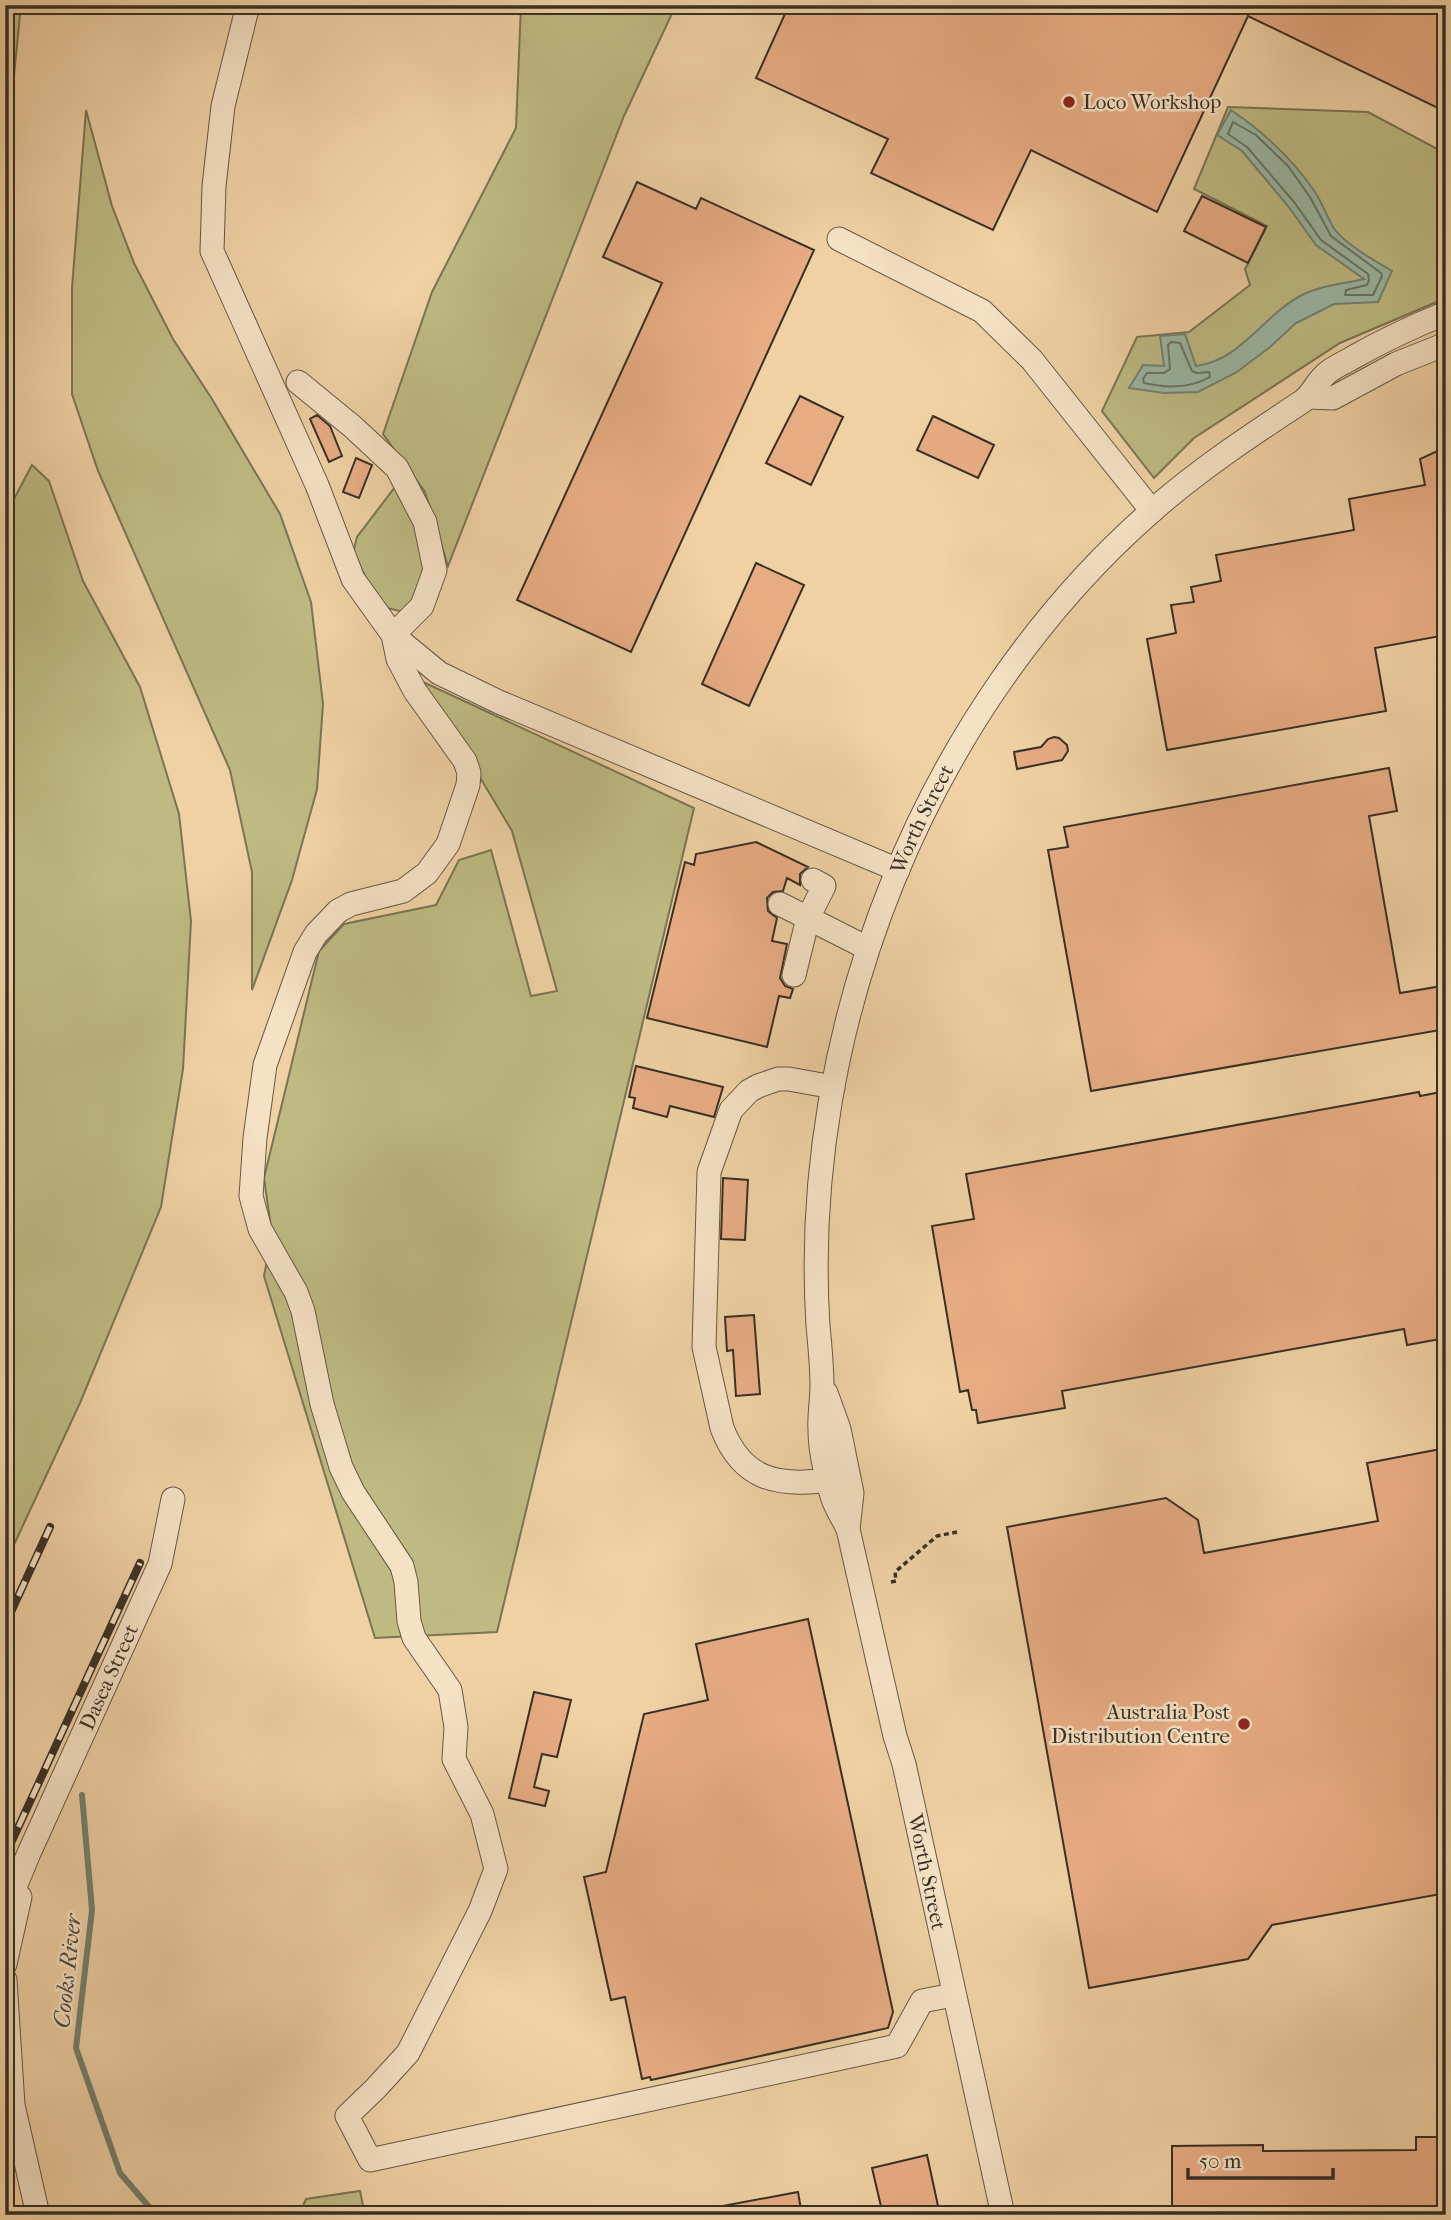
<svg xmlns="http://www.w3.org/2000/svg" width="1451" height="2220" font-family="'IM FELL French Canon',serif">
<style>
.green{fill:#beba82;stroke:#7b7554;stroke-width:2}
.water{fill:#9ab7a3;stroke:#738171;stroke-width:2}
.lines{fill:none;stroke-linecap:round;stroke-linejoin:round}
.shore{stroke:#697464;stroke-width:2}
.stream{stroke:#738171;stroke-width:6}
.building{fill:#e8ac83;stroke:#383026;stroke-width:2}
.minor-casing{stroke:#665846;stroke-width:25}
.path{stroke:#383026;stroke-width:3.5;stroke-dasharray:5 3.5;stroke-linecap:butt}
.minor{stroke:#f5e1c4;stroke-width:23}
.rail-casing{stroke:#383026;stroke-width:8}
.rail{stroke:#f5e1c4;stroke-width:5;stroke-dasharray:16;stroke-linecap:butt}
.poi-dot{fill:#8f2418;stroke:#f5e1c4;stroke-width:2.5}
.labels{text-anchor:middle;stroke-width:5;stroke-linejoin:round;paint-order:stroke}
.poi-label{font-size:21px;fill:#383026;stroke:#f5e1c4;text-anchor:start}
.street-label{font-size:21px;fill:#383026;stroke:#f5e1c4}
.water-label{font-size:23px;font-style:italic;fill:#4c4b3f;stroke:#f5e1c4}
</style>
<rect width="100%" height="100%" fill="#efd1a4"/>
<filter id="stains"><feTurbulence type="fractalNoise" baseFrequency=".00286" numOctaves="4"/><feColorMatrix values="0 0 0 0 .2 0 0 0 0 .09 0 0 0 0 .02 0 0 0 .5 -.17"/></filter>
<radialGradient id="worn" r=".72"><stop offset=".6" stop-color="#630" stop-opacity="0"/><stop offset="1" stop-color="#630" stop-opacity=".3"/></radialGradient>
<path class="green" d="M5 5H21L5 166Z
M521 5H676L624 116 448 566 425 492 383 434 432 292 516 128Z
M1228 107 1368 112 1443 152 1446 159V298L1340 343 1194 438 1154 478 1102 411 1137 337 1189 332 1250 285 1245 269 1267 226 1194 189Z
M86 110 112 206 134 263 173 339 212 399 280 514 311 602 323 704 317 789 292 880 252 990V872L230 770 98 471 72 394V288Z
M32 465 49 481 83 581 140 687 179 814 191 921 183 1069 161 1207 80 1403 5 1564V516Z
M395 487 416 519 424 572 417 599 404 612 387 608 371 587 353 553 357 537Z
M423 682 694 808 497 1632 375 1638 264 1276 272 1235 264 1178 319 951 344 924 436 905 459 860 491 850 531 996 557 991 512 831Z
M360 2191 365 2215H299L306 2199Z"/>
<path class="water" d="M1231 110C1265 133 1292 158 1315 192 1323 204 1327 218 1335 230 1347 245 1375 261 1392 271L1378 302 1334 304 1296 323 1270 347 1237 372 1198 392 1164 393 1129 388 1143 365 1164 366 1160 336 1185 334 1196 366C1242 360 1263 315 1302 295 1322 285 1343 284 1364 279L1316 245 1288 206 1242 151 1217 135Z"/>
<g class="lines">
<path class="shore" d="M1233 122 1256 135 1288 166 1310 197 1331 236 1381 273 1382 276 1373 295H1345L1346 290 1367 285 1369 280 1368 274 1321 240 1294 202 1247 147 1228 134Z
M1171 342 1180 343 1192 371 1197 373 1209 372 1210 377C1191 388 1166 388 1144 383L1143 379 1147 373H1164L1170 369 1168 345Z"/>
<path class="stream" d="M82 1795 92 1910 76 2048 120 2173 156 2215"/>
</g>
<path class="building" d="M789 5H1446V112L1248 16 1157 212 1031 150 993 230 871 173 888 139 756 78Z
M637 182 696 209 701 198 814 250 631 652 517 600 662 283 603 257Z
M1202 196 1266 227 1248 263 1184 231Z
M800 396 843 417 811 485 766 463Z
M317 415 330 426 342 456 329 462 310 419Z
M933 416 994 445 978 478 917 450Z
M1446 447V635L1375 648 1386 711 1167 750 1147 639 1176 633 1171 605 1194 602 1191 587 1221 581 1216 555 1354 530 1349 499 1425 485 1420 459Z
M356 458 372 465 359 498 343 492Z
M756 563 804 585 749 706 702 684Z
M1054 737 1059 738 1067 745 1068 751 1062 760 1017 769 1014 752 1041 747 1048 739Z
M1389 768 1397 811 1369 816 1400 993 1442 986 1446 1008V1029L1091 1091 1048 850 1068 847 1064 827Z
M756 842 808 867 800 874V885L787 878 783 891 773 892 767 898 768 911 777 918 772 941 787 944 780 978 785 986 793 989 790 998 779 996 767 1047 647 1018 685 862 694 865 696 854Z
M636 1066 723 1087 714 1117 670 1106 667 1117 633 1108 635 1098 629 1097Z
M1446 1091V1338L1407 1345 1404 1329 1062 1391 1065 1408 978 1423 976 1410H972L968 1390 960 1392 932 1226 974 1219 966 1174 1419 1092 1420 1096Z
M723 1178 748 1180 745 1240 721 1239Z
M754 1315 760 1394 736 1396 733 1350 727 1351 725 1317Z
M1446 1448V1893L1272 1925 1248 1959 1089 1988 1007 1527 1166 1498 1198 1520 1204 1553 1378 1521 1367 1463Z
M808 1619 893 2012 888 2028 651 2080 650 2077 642 2079 625 1997 611 2000 584 1877 606 1872 644 1714 708 1700 696 1644Z
M534 1692 571 1700 557 1757 542 1754 534 1787 549 1791 545 1806 509 1798Z
M1416 2137H1446V2215H1172V2146L1263 2145V2151L1416 2150Z
M927 2155 940 2215H883L872 2168Z
M798 2192 802 2215H718L717 2207Z"/>
<g class="lines">
<g class="minor-casing">
<g id="minor">
<path d="M248 5 223 106 214 186 212 251 317 485 353 579 393 635 439 673 499 702 898 870"/>
<path d="M839 239 982 311 1032 360 1152 511"/>
<path d="M298 382 353 427 397 468 425 522 435 570 422 606 393 635 398 659 415 691 465 761 469 773 468 785 448 844 427 873 403 891 351 904 338 911 316 934 305 952 265 1065 255 1138 251 1196 260 1229 296 1292 303 1311 322 1404 341 1467 353 1492 402 1566 406 1582 409 1621 414 1638 450 1690 456 1727 454 1759 482 1814 496 1869 480 1911 408 2053 376 2088 347 2116 370 2160 897 2046 922 2001 953 1995"/>
<path d="M1308 397 1333 398 1396 364 1446 344"/>
<path d="M813 880 824 886 808 918 867 948"/>
<path d="M780 904 808 918 794 975"/>
<path d="M826 1393 839 1429 852 1493 848 1529"/>
<path d="M828 1480C778 1487 742 1480 722 1428L704 1347 709 1172 731 1110 749 1091 758 1086 778 1079H789L833 1087"/>
<path id="s1" d="M5 1911 29 1853 160 1564 173 1499"/>
<path d="M5 1964 20 1897"/>
<path d="M5 1980 13 2105 38 2215"/>
<path id="s2" d="M1003 2215 904 1764 895 1736 848 1529C843 1518 835 1507 832 1496 826 1476 820 1451 820 1430 819 1415 822 1400 822 1386 822 1366 820 1346 818 1326 799 1028 926 708 1153 510 1200 469 1251 435 1303 401 1313 393 1317 381 1327 373 1334 367 1344 363 1352 358 1382 341 1414 326 1446 313"/>
</g>
</g>
<path class="path" d="M891 1582 896 1581 895 1572 937 1536 957 1532"/>
<use href="#minor" class="minor"/>
<g class="rail-casing">
<path id="rail" d="M5 1625 50 1527
M5 1856 140 1563"/>
</g>
<use href="#rail" class="rail"/>
</g>
<g class="poi-dot">
<circle cx="1069" cy="102" r="7"/>
<circle cx="1244" cy="1724" r="7"/>
</g>
<g class="labels">
<g class="poi-label">
<text x="1083" y="109">Loco Workshop</text>
<text x="1230" y="1719" text-anchor="end">Australia Post<tspan x="1230" dy="24">Distribution Centre</tspan></text>
</g>
<g class="street-label">
<text dy="7" stroke="none"><textPath href="#s2" startOffset="1435">Worth Street</textPath></text>
<text dy="7" stroke="none"><textPath href="#s1" startOffset="256">Dasea Street</textPath></text>
<text transform="translate(927 1872) rotate(78)" y="7">Worth Street</text>
</g>
<g class="water-label">
<text transform="translate(67 1971) rotate(-84)" y="8">Cooks River</text>
</g>
</g>
<rect width="1451" height="2220" fill="none" stroke="#efd1a4" stroke-width="28"/>
<rect x="7" y="7" width="1437" height="2206" fill="none" stroke="#383026" stroke-width="3.5"/>
<rect x="14" y="14" width="1423" height="2192" fill="none" stroke="#383026" stroke-width="2"/>
<path d="M1188 2168v10h145v-10" fill="none" stroke="#383026" stroke-width="3.5"/>
<text x="1199" y="2168" font-size="21" fill="#383026" stroke="#f5e1c4" stroke-width="5" paint-order="stroke">50 m</text>
<rect width="100%" height="100%" filter="url(#stains)"/>
<rect width="100%" height="100%" fill="url(#worn)"/>
</svg>
